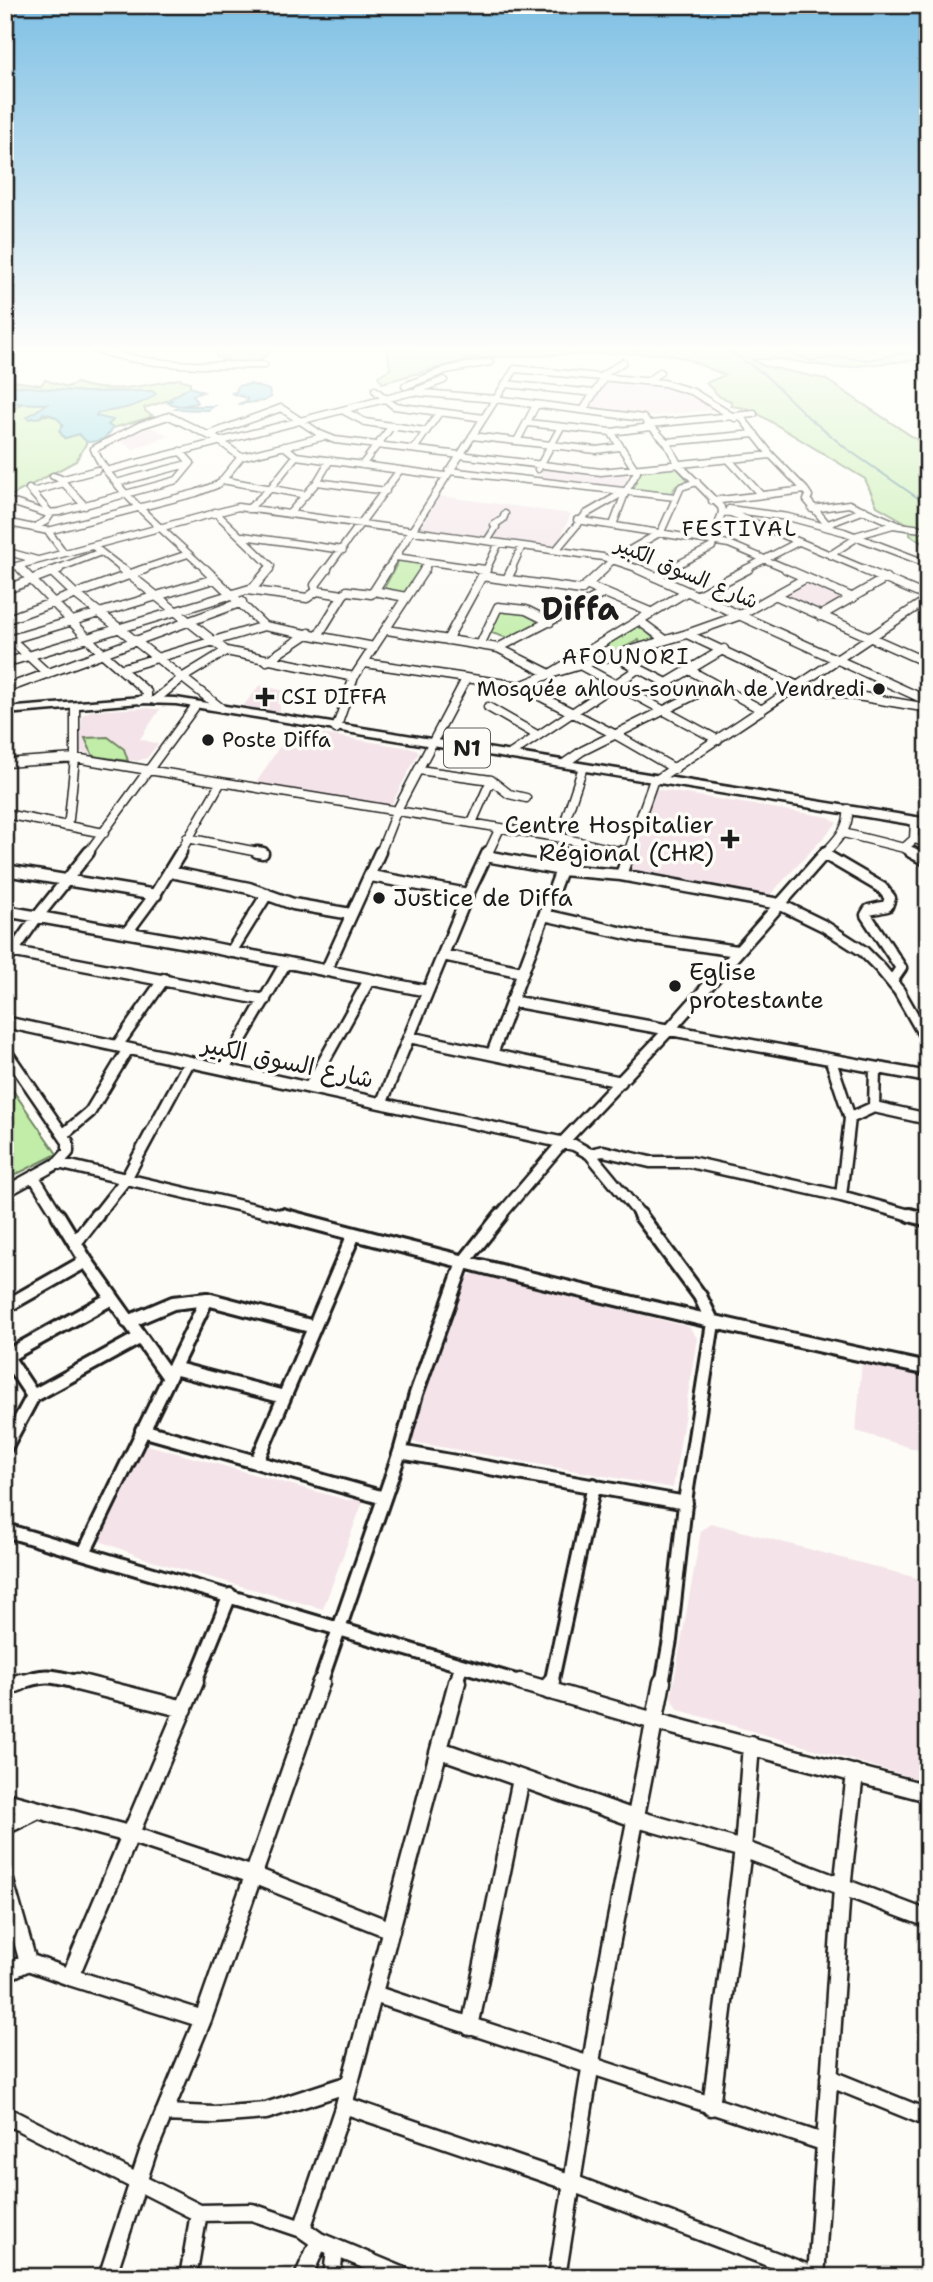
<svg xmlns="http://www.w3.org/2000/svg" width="933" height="2282" font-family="'Shantell Sans','Playpen Sans Arabic',sans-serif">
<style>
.built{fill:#f4e4e9}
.green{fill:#c2eda9;stroke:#6f8462;stroke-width:2}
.water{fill:#83d3df;stroke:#5a8a91;stroke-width:2}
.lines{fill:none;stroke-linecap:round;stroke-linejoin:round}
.stream{stroke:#5a8a91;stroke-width:2}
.minor-far4-casing{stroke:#1c1c1c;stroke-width:9}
.minor-far3-casing{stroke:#1c1c1c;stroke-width:11}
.minor-far2-casing{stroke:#1c1c1c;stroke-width:15}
.minor-far1-casing{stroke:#1c1c1c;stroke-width:18}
.minor-casing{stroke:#1c1c1c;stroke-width:21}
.highway-casing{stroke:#1c1c1c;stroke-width:5}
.minor-far4{stroke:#fdfcf7;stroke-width:6}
.minor-far3{stroke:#fdfcf7;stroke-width:8}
.minor-far2{stroke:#fdfcf7;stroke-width:10}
.minor-far1{stroke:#fdfcf7;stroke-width:12}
.minor{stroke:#fdfcf7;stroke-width:16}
.highway{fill:#fdfcf7;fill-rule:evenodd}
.poi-dot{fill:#1c1c1c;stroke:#fdfcf7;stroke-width:2.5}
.labels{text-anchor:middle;stroke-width:7;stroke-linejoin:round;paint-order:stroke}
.far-neighbourhood-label{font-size:21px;letter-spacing:2px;fill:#1c1c1c;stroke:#fdfcf7}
.far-street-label{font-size:21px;fill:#1c1c1c;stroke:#fdfcf7}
.far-poi-label{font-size:21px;fill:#1c1c1c;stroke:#fdfcf7;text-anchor:start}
.shield{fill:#fdfcf7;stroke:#605f5e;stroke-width:2}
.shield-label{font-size:23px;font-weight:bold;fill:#1c1c1c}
.poi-label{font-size:24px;fill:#1c1c1c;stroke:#fdfcf7;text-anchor:start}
.street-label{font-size:24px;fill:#1c1c1c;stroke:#fdfcf7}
.far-town-label{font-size:32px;font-weight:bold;fill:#1c1c1c;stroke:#fdfcf7}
</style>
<rect width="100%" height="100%" fill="#fdfcf7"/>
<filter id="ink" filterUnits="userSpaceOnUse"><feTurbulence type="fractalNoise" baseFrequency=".0143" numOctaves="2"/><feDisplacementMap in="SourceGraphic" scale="14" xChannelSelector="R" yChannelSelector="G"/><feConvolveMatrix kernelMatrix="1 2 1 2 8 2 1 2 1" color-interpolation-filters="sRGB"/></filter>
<g filter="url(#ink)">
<path class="built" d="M606 378 665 384 692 392 716 409 645 417 590 407Z
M149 426 169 436 133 449 118 440Z
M543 469 598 475 630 471 622 490 538 479Z
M440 496 571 514 557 546 421 528Z
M809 580 849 597 823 612 784 595Z
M260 685 285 691 277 703 280 705V713L243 706Z
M143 708 160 709 140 739 158 744 147 758 137 761 85 754 80 751 82 715 90 711Z
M291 729 416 749 419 752 391 805 382 807 254 786Z
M655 789 829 817 837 823 769 896 627 874Z
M475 1272 689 1327 697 1338 673 1488 407 1441 464 1279Z
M862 1361 928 1377V1453L856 1431Z
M144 1444 347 1500 364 1499 323 1609 149 1560 100 1541Z
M711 1523 928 1581V1782L679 1710 671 1698 701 1531Z"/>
<path class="green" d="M213 349 271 350 277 349 261 359 257 368 253 369 183 362H231L217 357Z
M387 349H908L910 354H928L916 360 838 368 779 359H751L764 366 825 379 928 447V547L910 535V525L877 506 865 479 750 409 731 406V401L720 397 706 383 725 375 686 359 666 354 614 353 474 358 382 383 378 376 390 369Z
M179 379 190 382V387L166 401 144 408 146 412 152 415 148 418 113 428 108 425 112 421 95 416 97 412 128 406 152 391 84 392 5 385V380L41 385 45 380 67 387 77 383C107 395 148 385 179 379Z
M22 403 49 404 27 417C40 418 53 408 63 425L59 431 64 438 79 434 87 442 76 461 5 499V415Z
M676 467 688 480 676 486 670 495 632 490 641 471Z
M399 560 425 563 404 593 383 590Z
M499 607 526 611 549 622 514 640 485 631Z
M637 623 655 639 640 644 639 640 616 652H610L612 649 603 643 618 635 623 637 622 633Z
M108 737 124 749 128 761 93 756 85 738Z
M5 1079 57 1154 5 1180Z"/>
<path class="water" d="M250 384 269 390 271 397 264 401 238 404 247 401V398L231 393 236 392 238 386Z
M5 385 84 392 152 391 156 394C140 407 117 410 97 413L96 416 113 420 108 425 113 428C106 439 100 442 87 442L79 434 65 438 59 431 63 425C58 417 53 415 43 413L41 417 28 419 27 417 47 404 5 403Z
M190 387 203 392 193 395 197 403 181 406H214L208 410 175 409 179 406 168 403 173 400 166 401Z"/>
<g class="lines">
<path class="stream" d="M726 349 764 374 808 417 847 449 928 505
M781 349 812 361 837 357 869 360 909 352
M5 377 17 371"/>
<g class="minor-far4-casing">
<path id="minor-far4" d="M94 349C149 367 207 366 264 365
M648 381 660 372
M505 384 594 393
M405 386 446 370 490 362
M375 390 394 406 484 418
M418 390 444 380
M583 410 605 377 603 375 623 362
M344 411 365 422 425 431
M741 417 771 455 805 490 809 496 807 500 827 524
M528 423 611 432 651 427
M649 424 754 414
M611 432 637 472 626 491 613 525
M208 435 281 408 320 434 335 440 601 472 771 455
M472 436 596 450 619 447
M517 441 536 405
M666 442 755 434
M284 446 296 456 445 476
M414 449 439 413
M728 459 761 495
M362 465 391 427
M538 469 561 427
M106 471 412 392 495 399 643 418 667 443 678 464 721 507 722 512 712 547 667 570
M449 471 675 497
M53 476 59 478 85 506
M60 480 97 470
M222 480 306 495
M317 482 386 491
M116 483 191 463
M29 489 51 514 46 521 33 528
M32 492 64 483
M5 500 45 513 59 512 177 480 191 463 180 451
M712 501 805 490
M248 509 269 490 296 456
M729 509 788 517 844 532 928 564
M812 509 849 504 900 526
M215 512 271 566 267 570
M722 512 731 513 866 570
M289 514 317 482 330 460
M577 520 729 544 790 570
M5 522 48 531 196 493 219 484 241 457 322 437
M828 524 865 510
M48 531 64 553
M243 536 343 550
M855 536 893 525 928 530
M487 541 496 527 494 525 503 519 505 514
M93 546 124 570
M556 550 586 514 626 491
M5 551 37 560
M830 555 858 537
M396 557 486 570
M18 566 22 570
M5 569 238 507 603 557 642 570
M54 570 101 552
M140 570 188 554
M206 570C177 542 107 485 94 449L141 425 169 416 218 440 241 457
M326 570 400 470
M387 570 515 369 664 383 693 392 735 418
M423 570 429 562
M486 570 499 543
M511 570 522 546
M602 570 614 559 661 532 681 487 697 482
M744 570 798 542"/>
</g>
<g class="minor-far3-casing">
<path id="minor-far3" d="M21 569 102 653 147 692V697L141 700
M122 569 226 651 354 677
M205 569 264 626
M477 569 486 570 482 576 581 590 604 569
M638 569 928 701
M786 569 853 598
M862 569 928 597
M51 571 74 593 221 708
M655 577 671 569
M507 579 512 569
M586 585 650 612
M5 590 59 569
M247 590 307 598 317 591 343 595 347 591 371 594 374 591 406 597
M317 591 315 585 327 569
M374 591 388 569
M696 596 748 569
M777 596 928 663
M820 616 886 578
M5 620 145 569
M638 620 664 639
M387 630 498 648 550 674 687 634 738 616 806 578
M319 634 343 595
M687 634 798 686 928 708
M6 635 48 674
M447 640 482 576
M5 641 214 579
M480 645 498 607 526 610 550 622
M498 648 604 593
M610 654 667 683 724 649
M267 661 309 633
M5 663 253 588 269 569
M365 663 520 686 616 735 675 769
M576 663 718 740
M120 669 264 626 374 647
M691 671 762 710
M520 686 550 674 686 592
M5 689 242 602
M155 700 182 678 226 651
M488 707 537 735
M336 729 354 677 425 569
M509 755 638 669
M5 763 75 758 562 838 627 853
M565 763 582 751 715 685
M419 770 491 780 472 823
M491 780 509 794 526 798
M5 814 104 833
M915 821 914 839 928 843
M65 826 69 819 75 758V708
M843 833 904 848
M187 838 263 853
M914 839 904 848 914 853
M88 853 194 708
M180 853 221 782
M380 853 396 812 466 679
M488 853 500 828
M561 853 562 830 582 770
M628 853 653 782 928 599
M825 853C837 840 850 828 848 809"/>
</g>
<g class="minor-far2-casing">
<path id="minor-far2" d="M257 852 263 853
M619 852 629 854
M629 852 621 875 779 904 824 926 863 951 880 968 899 991 928 1042
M911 852 928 861
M824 854 882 888 890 898 887 906 869 910 866 915 901 968 892 981
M486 856 561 870 621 875
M5 870 156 895
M170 872 249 888 293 904 351 914
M371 876 468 894
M5 911 204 946 427 991
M544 915 641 937 737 951
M128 931 154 896 181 852
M5 950 265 1000
M231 952 267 894
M443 955 522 972
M5 963 37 917 89 852
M326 971 380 852
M511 1001 928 1077
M5 1022 574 1145 590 1154 642 1217
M409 1037 621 1082
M117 1046 164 979
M5 1050 68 1142V1152L58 1163 5 1192
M492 1054 561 870V852
M831 1061 850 1118 874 1107
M224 1069 285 964
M875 1069 874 1107 928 1119
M310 1086 368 982
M382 1102 468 894 488 852
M64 1134 90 1112 128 1049
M590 1154 603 1151 650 1162H690L841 1196 917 1217
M58 1163 288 1217
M34 1177 59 1217
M841 1196 850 1118
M96 1217 126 1179 189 1062
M499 1217 563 1142 669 1030 826 852"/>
</g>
<g class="minor-far1-casing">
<path id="minor-far1" d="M58 1215 86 1261 168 1376
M282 1215C496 1272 711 1323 928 1369
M640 1215 700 1296 713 1323 686 1495 670 1640 662 1684
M910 1215 928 1220
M75 1243 97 1215
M5 1307 86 1261
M128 1322 173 1303 207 1299 314 1327
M5 1354 33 1396
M7 1356 112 1298
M173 1368 284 1397
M142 1430 384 1498
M5 1448 33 1396 139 1338
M400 1452 686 1503
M257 1461 354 1234
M5 1530 339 1629 400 1452 416 1394 463 1263 501 1215
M84 1553 207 1299
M16 1684C47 1672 53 1676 84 1684
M194 1684 230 1595
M320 1684 339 1629 526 1684
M456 1684 461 1666
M551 1684 594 1485"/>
</g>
<g class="minor-casing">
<path id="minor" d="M77 1682 184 1709
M520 1682 654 1721 928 1793
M5 1688 21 1682
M549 1691 551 1682
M440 1750 634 1818 743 1849 928 1919
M5 1801 132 1835 253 1875 391 1930
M5 1826 38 1810
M5 1881 28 1962
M5 1973 28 1962 70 1977 195 1682
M70 1977 203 2019
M374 1994 823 2142
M470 2027 521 1779
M829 2078 928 2118
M344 2105 572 2183 816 2276
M711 2107 743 1849 751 1745
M164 2113 214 2115 266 2111 349 2084
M5 2115 199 2213 252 2212 302 2229
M319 2241 406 2277
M107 2277 148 2152 203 2019 321 1682
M188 2277 199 2213
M303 2277 319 2241 302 2229 344 2105 457 1682
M332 2277 335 2248
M557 2277 604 1981 662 1682
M816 2277 842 1888 855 1773"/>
</g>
<g class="highway-casing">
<path id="highway" d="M141 697 176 698 928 819V827L176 704 141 703 5 714V708Z"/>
</g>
<use href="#minor-far4" class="minor-far4"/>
<use href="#minor-far3" class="minor-far3"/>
<use href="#minor-far2" class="minor-far2"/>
<use href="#minor-far1" class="minor-far1"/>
<use href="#minor" class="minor"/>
<use href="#highway" class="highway"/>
</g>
</g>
<linearGradient id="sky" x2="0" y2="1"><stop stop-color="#7fc0e4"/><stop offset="0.52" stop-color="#fefefb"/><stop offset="1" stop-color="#fefefb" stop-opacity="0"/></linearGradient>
<rect width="933" height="669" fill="url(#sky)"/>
<g class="poi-dot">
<circle cx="879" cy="689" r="7"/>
<path d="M261.5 686.5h7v7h7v7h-7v7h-7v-7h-7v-7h7z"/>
<circle cx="208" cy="740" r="7"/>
<path d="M726.5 828.5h7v7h7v7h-7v7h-7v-7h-7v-7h7z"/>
<circle cx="379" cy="898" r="7"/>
<circle cx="675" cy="986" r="7"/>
</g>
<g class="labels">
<g class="far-neighbourhood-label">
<text x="740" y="536">FESTIVAL</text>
<text x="626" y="664">AFOUNORI</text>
</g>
<g class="far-street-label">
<text transform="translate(687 573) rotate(23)" y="7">شارع السوق الكبير</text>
</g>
<g class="far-poi-label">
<text x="865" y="696" text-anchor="end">Mosquée ahlous-sounnah de Vendredi</text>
<text x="281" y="704">CSI DIFFA</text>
<text x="222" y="747">Poste Diffa</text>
</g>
<rect class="shield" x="444" y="728.5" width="46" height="39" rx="5"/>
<g class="shield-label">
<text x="467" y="756">N1</text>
</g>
<g class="poi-label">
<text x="714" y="833" text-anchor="end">Centre Hospitalier<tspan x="714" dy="28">Régional (CHR)</tspan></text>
<text x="393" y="906">Justice de Diffa</text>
<text x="689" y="980">Eglise<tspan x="689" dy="28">protestante</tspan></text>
</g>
<g class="street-label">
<text transform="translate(288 1062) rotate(12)" y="8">شارع السوق الكبير</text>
</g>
<g class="far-town-label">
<text x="580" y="620">Diffa</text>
</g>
</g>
<rect width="933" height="2282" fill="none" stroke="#fdfcf7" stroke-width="28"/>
<rect x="14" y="14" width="905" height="2254" fill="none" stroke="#1c1c1c" stroke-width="2.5" filter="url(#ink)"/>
</svg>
